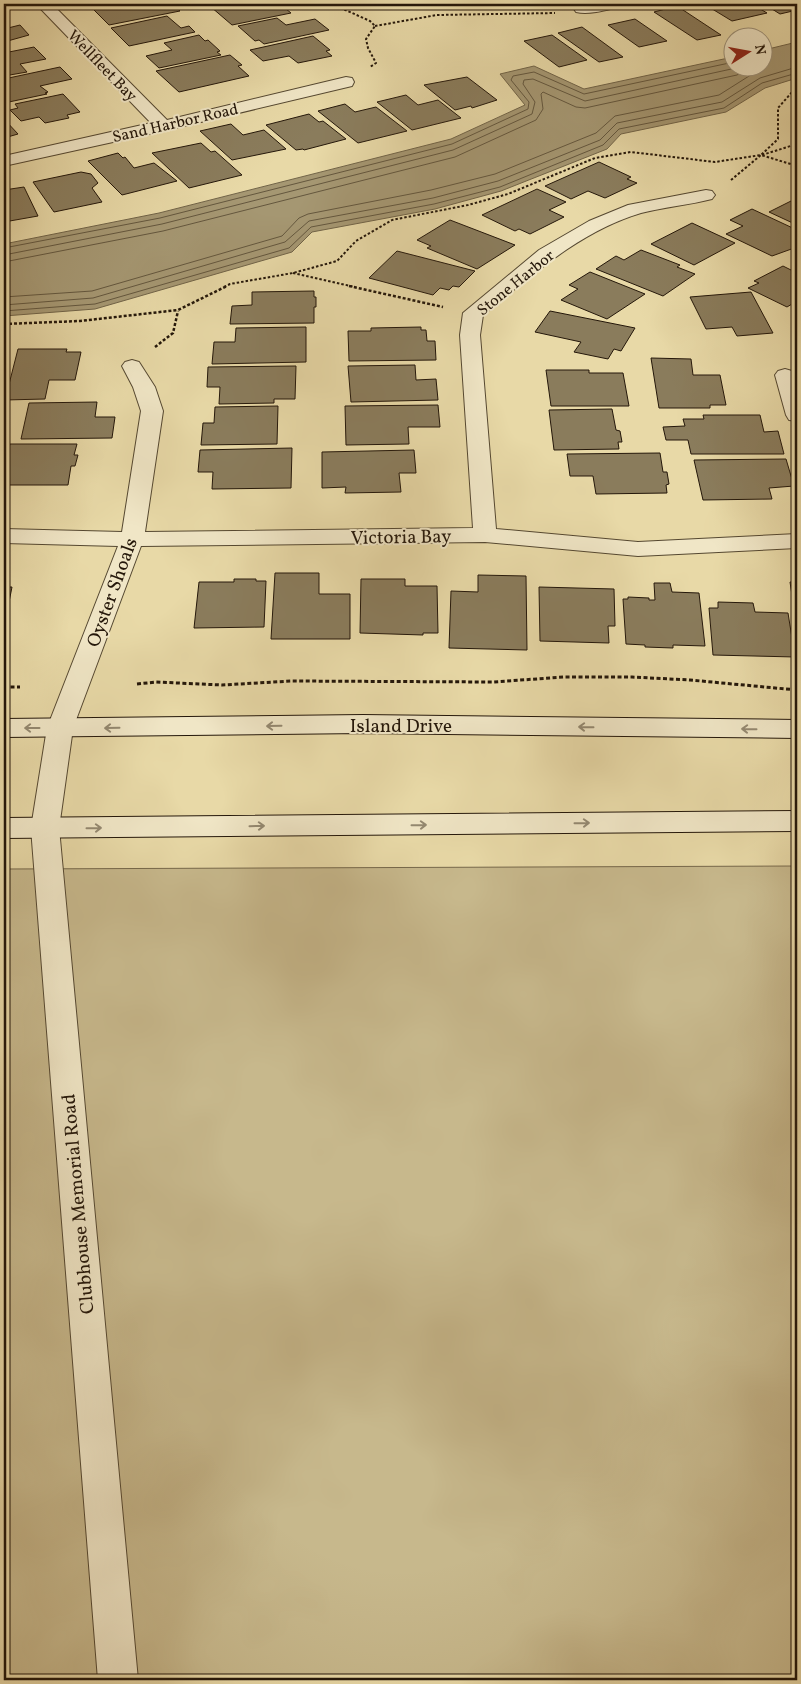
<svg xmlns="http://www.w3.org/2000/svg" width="801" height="1684" font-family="Vollkorn,serif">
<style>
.green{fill:#c7b88c;stroke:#76684b}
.water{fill:#a59772;stroke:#716448}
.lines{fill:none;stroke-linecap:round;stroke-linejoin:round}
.shore{stroke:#64573e;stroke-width:1}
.building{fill:#8a7c5c;stroke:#24170a}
.street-casing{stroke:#554831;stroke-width:2}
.secondary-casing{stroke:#24170a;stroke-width:2}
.path-far2{stroke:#24170a;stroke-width:2;stroke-dasharray:2.5 2;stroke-linecap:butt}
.path-far1{stroke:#24170a;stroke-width:2.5;stroke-dasharray:3 2;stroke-linecap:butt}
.path{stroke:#24170a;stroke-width:3;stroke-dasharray:4 2.5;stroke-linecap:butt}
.street{fill:#f0e6c6;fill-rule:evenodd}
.secondary{fill:#f0e6c6;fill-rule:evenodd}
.oneway{stroke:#948971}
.labels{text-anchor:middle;stroke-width:4;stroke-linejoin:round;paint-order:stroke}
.far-street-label{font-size:16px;fill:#24170a;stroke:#f0e6c6}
.street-label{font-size:19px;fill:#24170a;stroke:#f0e6c6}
</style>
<rect width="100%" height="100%" fill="#e8d9a7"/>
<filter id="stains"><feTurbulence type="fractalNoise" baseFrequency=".004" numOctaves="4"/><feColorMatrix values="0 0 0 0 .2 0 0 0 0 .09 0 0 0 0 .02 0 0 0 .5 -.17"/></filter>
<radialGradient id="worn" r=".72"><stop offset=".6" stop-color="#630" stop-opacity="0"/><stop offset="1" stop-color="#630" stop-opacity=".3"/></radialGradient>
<path class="green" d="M797 866V1680H4V869Z"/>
<path class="water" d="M797 42V78L765 88 726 112 621 134 607 149 501 191 435 209 312 232 292 252 95 309 4 316V244L159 213 451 139 525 105 500 74 534 66 584 89 733 57 734 68H764V50Z"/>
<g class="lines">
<path class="shore" d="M4 248 160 218 452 144 528 109 529 102 511 80 513 76 534 72 584 94 734 62
M4 255 162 224 453 150 532 114 535 102 523 84 524 80 533 79 585 101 736 68
M4 262 163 231 455 157 536 120 543 109 541 94 543 92 576 107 585 108 737 75 748 68
M4 297 92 291 282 236 299 218 308 214 431 190 495 174 596 133 615 116 719 95 757 71V68
M4 305 93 298 285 242 309 221 433 198 498 181 600 140 617 123 722 102 760 78 797 67
M4 311 95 304 289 248 311 227 434 204 500 187 603 145 619 129 724 108 762 83 797 73"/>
</g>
<path class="building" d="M103 4H172L180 11 109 25 90 6Z
M226 4H249L253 7 280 4 291 13 232 25 211 7Z
M704 4H752L767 13 732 21Z
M764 4H797V10L780 14Z
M677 6 721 35 697 40 654 12Z
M167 16 181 28 189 26 195 32 129 46 111 28Z
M277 18 286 25 315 19 329 30 264 44 259 40 255 41 238 26Z
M635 19 667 41 639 47 608 25Z
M20 25 29 35 4 42V29Z
M582 27 623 57 599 62 558 33Z
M199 35 205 41 208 40 220 51 217 52 221 55 159 68 146 56 172 50 164 43Z
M552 35 587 60 559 67 524 41Z
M313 36 330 50 326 51 332 56 298 63 289 56 263 61 250 50Z
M34 47 46 59 20 64 27 72 4 76V53Z
M230 55 242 65 238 66 249 76 179 92 156 71Z
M60 67 72 79 40 86 48 92 45 93 47 94 4 103V79Z
M467 77 497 100 472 108 471 106 455 110 424 85Z
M63 94 80 112 67 115 69 118 45 123 39 117 21 121 10 110 18 108 15 104Z
M406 95 418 105 438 100 461 118 412 130 377 102Z
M345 104 355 112 376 107 407 131 358 143 318 111Z
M309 114 319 122 323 121 346 139 304 150 303 149 296 150 266 125Z
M4 119 18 134 4 138Z
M231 124 243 135 264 130 286 149 232 160 200 131Z
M201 143 211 152 215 151 242 175 189 188 152 153Z
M118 153 123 158 125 157 134 168 154 163 177 181 122 195 88 161Z
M599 162 631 177 627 179 637 183 605 198 588 191 571 199 545 186Z
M81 172 91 174 98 183 92 188 102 202 54 212 33 182Z
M24 187 38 216 4 222V190Z
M537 189 566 202 549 210 564 217 530 234 519 229 515 231 482 215Z
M797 198V225L769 212Z
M752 209 797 230V247L772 256 726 234 743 226 730 220Z
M450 220 515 245 477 269 427 248 431 246 417 240Z
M692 223 735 243 694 265 651 244Z
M641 250 680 265 677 267 695 274 663 296 596 269 616 256 624 260Z
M397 251 475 271 459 287 453 286 449 290 440 288 433 295 369 278Z
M783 266 797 273V301L787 307 748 288 759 283 754 281Z
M590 272 645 294 607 319 561 300 578 289 569 285Z
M314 291V297H316V307H314V323L230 324 232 306 252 305V292Z
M751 292 773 333 737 336 732 327 706 329 690 297Z
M550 311 635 328 621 351 614 349 608 359 574 352 581 342 535 332Z
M306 327V362L212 364 214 342H235L236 328Z
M421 327V330H426L427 341H435L436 360 349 361 348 331H371V328Z
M4 348H9L4 374Z
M18 349H67L66 352H81L75 380H49L45 399 5 400Z
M651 358 691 359 693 375H720L726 405H710V408H659Z
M415 365 416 380 436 379 438 400 351 402 348 366Z
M296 366 295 399H274V403L219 404 220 387H207L208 367Z
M546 370H589V373H623L629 406H551Z
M97 402 95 417H115L112 438 21 439 29 403Z
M438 405 440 427H408L409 444 346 445 345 406Z
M278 406 277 444 201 445 203 423H214L215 407Z
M612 409 616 430 620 431 622 442H618L619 449 554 450 549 410Z
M703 415H760L764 432 778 431 784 454H691L688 440H666L663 427 685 426 683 419H704Z
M10 444H77L74 455H78L75 466H71L68 485H4V465Z
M292 448 291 488 212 489 213 472H198L200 450Z
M414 450 416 473H399L401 492 345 493 346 487 322 488V452Z
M660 453 663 472H667L669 484 666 485 667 493 596 494 593 476H570L567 454Z
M786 459 794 486 769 488 772 499 703 500 694 460Z
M275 573H319V594H350V639H271Z
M478 575 526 576 527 650 449 648 451 591 478 592Z
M234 579H256V581H266L264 627 194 628 199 582H234Z
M361 579H405V586H437L438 633H423V635L360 633Z
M790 582H797V629Z
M654 583H670L672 592 699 593 705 646 673 645V648L645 647V645L626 644 623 599H628V597L649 598V600H655Z
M4 587H12L6 617H4Z
M539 587 614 589 615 626H608L609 643 540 641Z
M718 602 753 603 755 612 788 613 795 657 713 655 709 608H718Z"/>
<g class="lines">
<g class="street-casing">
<path id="street" d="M36 4H52L167 120 346 77 352 78 354 82 352 86 163 131 4 166V156L151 123Z
M586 4H622L619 7C607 10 589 15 576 12L574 9 576 6Z
M706 190 712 191 715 195 712 199C689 205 664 207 641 213 580 231 531 276 483 315L480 335 496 529 638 542 797 534V548L638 556 485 542 141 546 73 728 59 828 138 1680H98L31 828 47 728 118 546 4 543V529L122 532 141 411 133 387 122 366 125 362 132 360 139 362 155 387 163 411 145 532 473 528 460 335 463 313 539 250 589 221 628 205Z
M785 369 792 371 797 381V421L789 420 786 415 775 375 778 371Z"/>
</g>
<g class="secondary-casing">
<path id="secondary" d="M363 715 797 720V738L363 733 4 737V719Z
M797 811V831L4 838V818Z"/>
</g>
<path class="path-far2" d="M332 4 370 21 375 26 366 39 368 48 376 63 370 67
M375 26 437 15 555 13
M762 155 797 144
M731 180 761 155 797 166
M293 273 355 287
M224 287 230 284 293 273 337 261 356 241 392 220 468 205 508 194 595 158 631 152 715 162 761 155 778 139V108L793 91 797 90"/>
<path class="path-far1" d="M349 286 443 307
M4 324 80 321 178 310 227 286
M155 347 173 333 178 311"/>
<path class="path" d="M137 684 156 682 222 685 291 681 493 682 564 677H632L690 680 797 690
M4 687H20"/>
<use href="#street" class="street"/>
<use href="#secondary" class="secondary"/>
</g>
<defs><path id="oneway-shaft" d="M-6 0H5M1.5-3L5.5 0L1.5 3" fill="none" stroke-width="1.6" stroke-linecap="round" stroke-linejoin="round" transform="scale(1.25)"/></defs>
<g class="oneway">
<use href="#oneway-shaft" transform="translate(274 726) rotate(179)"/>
<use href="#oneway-shaft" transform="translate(586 727) rotate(-179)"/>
<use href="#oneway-shaft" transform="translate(32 728) rotate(180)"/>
<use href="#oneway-shaft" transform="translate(112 728) rotate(179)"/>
<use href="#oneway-shaft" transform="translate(749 729) rotate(-179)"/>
<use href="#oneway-shaft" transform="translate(582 823) rotate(-1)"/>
<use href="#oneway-shaft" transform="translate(419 825) rotate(-1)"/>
<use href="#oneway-shaft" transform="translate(257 826) rotate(-1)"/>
<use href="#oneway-shaft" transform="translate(94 828) rotate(-1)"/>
</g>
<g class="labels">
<g class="far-street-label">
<text transform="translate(103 65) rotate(46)" y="6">Wellfleet Bay</text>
<text transform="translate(175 122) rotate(-13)" y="6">Sand Harbor Road</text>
<text transform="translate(515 282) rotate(-39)" y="6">Stone Harbor</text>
</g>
<g class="street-label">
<text transform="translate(401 536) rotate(-1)" y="7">Victoria Bay</text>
<text transform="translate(111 592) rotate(-70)" y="7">Oyster Shoals</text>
<text x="401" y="732">Island Drive</text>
<text transform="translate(77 1204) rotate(-95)" y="7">Clubhouse Memorial Road</text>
</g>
</g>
<rect width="801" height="1684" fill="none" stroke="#e8d9a7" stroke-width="20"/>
<rect x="5" y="5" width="791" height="1674" fill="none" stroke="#24170a" stroke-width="2.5"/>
<rect x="10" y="10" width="781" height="1664" fill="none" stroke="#24170a"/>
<g transform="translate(748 52) rotate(79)"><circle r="24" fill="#f0e6c6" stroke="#9e937b"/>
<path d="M0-4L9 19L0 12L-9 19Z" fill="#8f2418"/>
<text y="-8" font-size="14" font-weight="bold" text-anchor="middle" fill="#24170a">N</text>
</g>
<rect width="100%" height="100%" filter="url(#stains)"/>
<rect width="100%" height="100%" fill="url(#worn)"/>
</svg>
